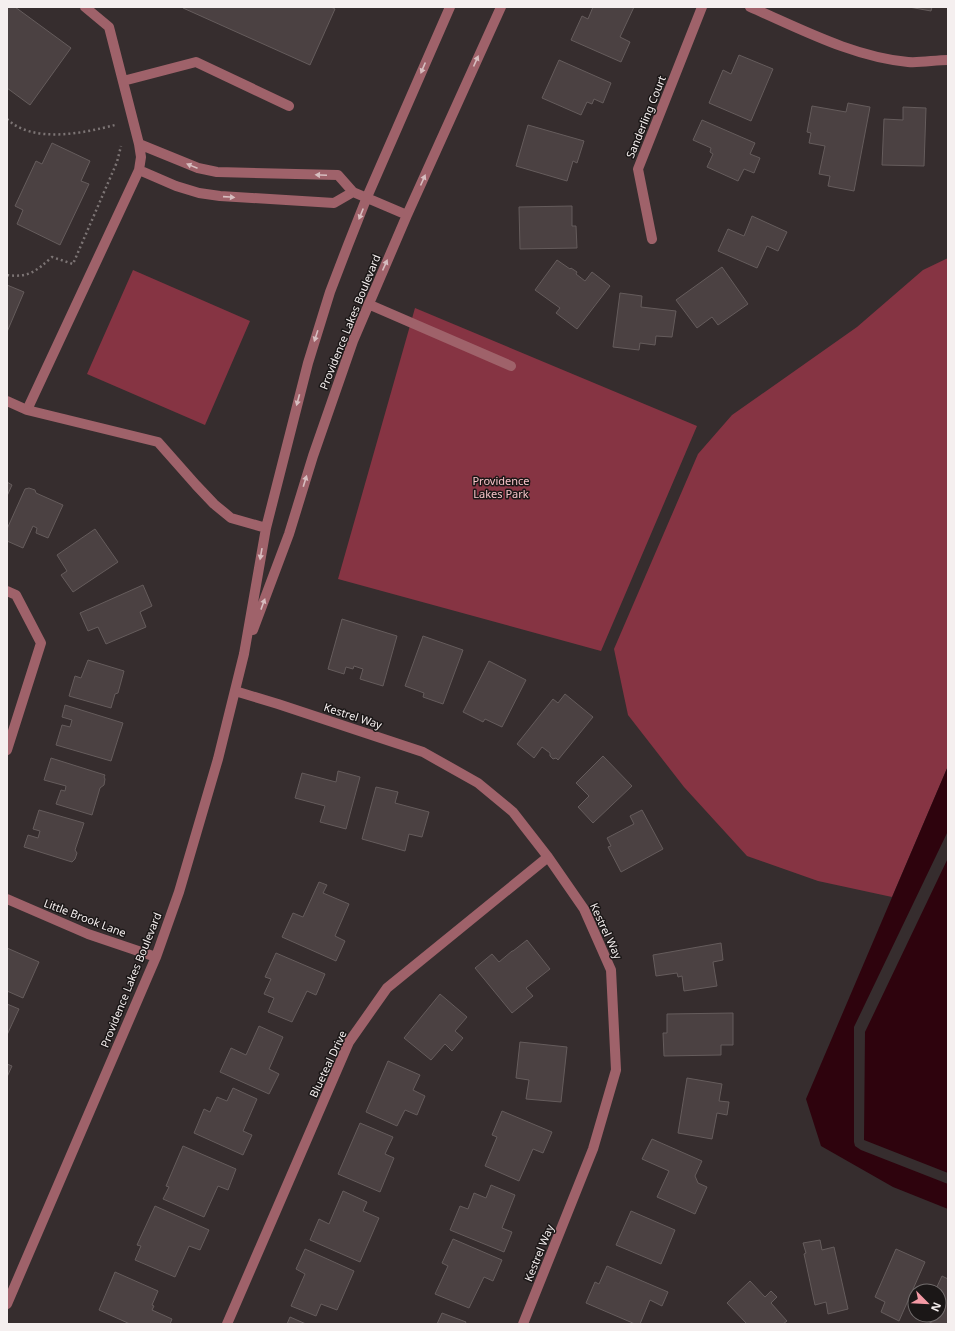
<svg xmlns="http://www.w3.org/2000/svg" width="955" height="1331" font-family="'Noto Sans',sans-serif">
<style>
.green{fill:#863443}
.water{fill:#2e030d}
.building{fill:#4b4142;stroke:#655c5c}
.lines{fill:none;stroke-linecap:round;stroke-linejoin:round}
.path{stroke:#7c7474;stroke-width:2.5;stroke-dasharray:2 3;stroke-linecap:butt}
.minor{stroke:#9f626a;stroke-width:10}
.oneway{fill:#d7bec0}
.labels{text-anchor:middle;stroke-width:3;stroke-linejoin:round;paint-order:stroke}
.street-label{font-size:11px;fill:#f5efef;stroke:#1b1717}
.park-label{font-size:11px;fill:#f6c3c8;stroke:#1b1717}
</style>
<rect width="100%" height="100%" fill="#362d2e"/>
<path class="green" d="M948 258V766L892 897 818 881 747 856 684 787 628 715 614 649 698 454 732 415 857 327 923 270Z
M133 270 250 321 205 425 87 374Z
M415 308 697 426 601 651 338 579Z"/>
<path class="water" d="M948 766V831L854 1027V1142L855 1146 861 1150 948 1184V1209L893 1187 821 1146 806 1099Z
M948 858V1173L864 1140 865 1032Z"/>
<path class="building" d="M7 7H15L71 48 30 105 7 88Z
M183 7H331L335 9 310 65 183 8Z
M593 7H634L620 37 630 42 621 62 571 40 582 16 588 19Z
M909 7H932L931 11Z
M739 55 773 69 751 121 709 103 723 70 731 74Z
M559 60 611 83 603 103 594 99 592 104 587 102 581 115 542 98Z
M848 103 870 107 854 191 828 186 830 176 819 174 825 146 809 143 811 133 807 132 812 106 846 112Z
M903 107 926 108 924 166 882 165 884 119 903 120Z
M702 120 755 143 750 154 760 158 754 173 744 169 738 181 707 167 713 154 710 152 711 148 693 140Z
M528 125 584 141 577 163 573 161 567 181 516 166Z
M52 143 90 161 81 181 89 184 60 245 17 224 23 210 15 206 36 161 42 164Z
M572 206V226H576L577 248 520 249 519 207Z
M752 216 787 232 778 251 767 246 757 268 718 251 728 229 744 236Z
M557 260 570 269 571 268 577 272 576 274 585 281 592 272 610 286 577 329 556 313 560 308 535 290Z
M722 267 748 304 718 325 712 317 697 328 676 300Z
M7 285 24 292 7 332Z
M620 293 642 296 641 307 676 311 672 337 656 336 655 345 640 343 639 350 613 347Z
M7 482 12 485 7 496Z
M29 488 35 490 36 493 63 505 48 538 36 533 37 528 33 526 23 548 7 541V529L25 489Z
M95 529 118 562 73 592 61 575 67 571 57 555Z
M143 585 152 606 140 612 146 627 106 644 98 627 88 631 80 613Z
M342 619 397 636 383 686 360 679 363 669 354 666 353 669 346 667 344 674 328 669Z
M423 636 463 650 443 704 423 697 424 693 405 686Z
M88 660 124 671 118 693 115 694 111 708 69 696 75 676 81 678Z
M489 661 526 680 502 727 485 719 483 722 463 712Z
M565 694 593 717 558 760 556 758 553 759 550 756V753L542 747 534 758 517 744 553 699 558 703Z
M65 705 123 723 111 761 56 745 62 725 70 727 72 720 62 717Z
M603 756 632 786 593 823 578 807 589 796 576 783Z
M51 758 105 775 104 777 105 779 104 785 100 788 92 815 56 804 61 790 65 791 66 786 44 780Z
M338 771 360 777 346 829 320 822 325 806 295 798 302 773 336 782Z
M376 787 398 792 395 803 429 812 422 837 409 834 405 851 362 839Z
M39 810 84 823 75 850 77 853 75 859 72 862 24 847 28 835 38 838 40 831 33 829Z
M642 810 663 849 621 872 608 847 611 846 607 838 634 824 630 816Z
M319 882 327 885 323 893 349 904 335 936 345 941 336 961 282 937 293 913 303 917Z
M527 940 550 969 526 988 533 996 512 1013 475 968 492 954 499 962 512 951H513Z
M721 943 723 960 713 962 717 986 684 991 682 976 678 977 677 973 656 976 653 955Z
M7 948 39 962 23 998 7 991Z
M276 953 325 974 316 995 307 991 292 1022 268 1012 274 998 264 994 271 979 265 977Z
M440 994 467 1017 455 1031 463 1038 452 1051 445 1044 431 1060 404 1038Z
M7 1004 19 1009 7 1035Z
M733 1013V1045H721V1055L664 1056 663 1033H667V1014Z
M259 1026 283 1037 269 1069 279 1074 269 1094 220 1072 231 1048 246 1055Z
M520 1042 567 1047 561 1102 526 1099 529 1080 516 1078Z
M388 1061 420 1075 413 1090 425 1096 417 1115 405 1110 397 1126 366 1112Z
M7 1064 12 1066 7 1077Z
M687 1078 722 1084 719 1101 729 1102 727 1115 717 1113 712 1139 678 1133Z
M233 1088 257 1099 243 1131 252 1135 243 1155 194 1133 204 1109 210 1112 217 1097 227 1101Z
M502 1111 552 1132 543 1153 533 1149 519 1181 485 1166 497 1137 492 1135Z
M360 1123 393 1137 385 1154 394 1158 380 1192 338 1174Z
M652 1139 702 1161 695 1176 698 1183 707 1187 695 1214 657 1197 669 1171 642 1159Z
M183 1146 236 1169 228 1190 218 1186 204 1217 163 1199 169 1187 166 1186Z
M491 1185 515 1195 502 1228 512 1232 504 1252 450 1230 460 1206 468 1209 474 1193 486 1198Z
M343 1191 367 1202 363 1211 379 1218 360 1262 310 1240 319 1219 329 1224Z
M155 1206 209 1230 200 1250 189 1246 175 1277 135 1260 141 1246 137 1245Z
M631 1211 675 1230 661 1264 616 1245Z
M453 1239 502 1260 493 1281 484 1277 469 1308 435 1294 448 1266 442 1263Z
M820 1240 822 1250 834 1247 848 1309 828 1314 826 1302 815 1305 804 1254 806 1253 803 1243Z
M305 1249 354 1271 337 1310 321 1304 316 1316 291 1306 305 1274 296 1269Z
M896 1249 925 1262 899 1321 881 1312 885 1302 875 1297Z
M607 1266 668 1292 662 1306 650 1300 640 1324H635L586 1303 595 1282 599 1284Z
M115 1272 158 1291 152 1305 154 1306 152 1310 172 1319 170 1324H130L99 1310Z
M942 1276 948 1279V1324H934L923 1319 925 1315H939V1291H935Z
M750 1281 765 1297 771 1291 777 1297 771 1303 787 1321 783 1324H747L727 1303Z
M442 1313 466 1322 465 1324H437Z
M290 1317 306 1324H287Z"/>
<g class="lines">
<path class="path" d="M7 119C33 144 84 133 115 125L117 126
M7 275C29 278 36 271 52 257L73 264 117 162 121 146"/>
<path class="minor" d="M750 7C801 29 853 57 908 62 921 63 935 60 948 60
M123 81 196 62 289 106
M139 144 198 168 217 172 338 175 353 192 407 215
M139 170 176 186 199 193 220 196 334 203 353 192
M652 239 638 169 702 7
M368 304 511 366
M7 401 27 410 158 442 196 485 214 504 231 518 266 528
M27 410 139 170 141 157 139 144 109 27 85 7
M7 591 16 595 41 643 7 750
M253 630 289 534 313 456 353 341 407 215 501 7
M235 691 278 704 423 752 478 783 513 812 548 857 584 909 611 970 616 1070 593 1149 523 1324
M7 899 88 934 156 957
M7 1304 156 957 179 892 218 759 244 654 266 528 308 363 330 292 348 245 367 197 450 7
M227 1324 349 1042 387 988 548 857"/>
</g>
<defs><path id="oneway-solid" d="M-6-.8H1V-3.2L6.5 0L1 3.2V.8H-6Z"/></defs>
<g class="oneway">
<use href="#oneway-solid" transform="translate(476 61) rotate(-66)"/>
<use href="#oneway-solid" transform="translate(423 68) rotate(113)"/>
<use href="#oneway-solid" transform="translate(192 166) rotate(-158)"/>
<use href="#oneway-solid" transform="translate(321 175) rotate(-178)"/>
<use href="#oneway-solid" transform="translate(423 180) rotate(-66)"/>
<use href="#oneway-solid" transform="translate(229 197) rotate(4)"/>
<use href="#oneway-solid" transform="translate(361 214) rotate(112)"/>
<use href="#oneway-solid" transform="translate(385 265) rotate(-66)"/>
<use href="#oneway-solid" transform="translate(316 336) rotate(108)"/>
<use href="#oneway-solid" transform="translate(298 400) rotate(105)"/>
<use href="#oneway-solid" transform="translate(305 481) rotate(-73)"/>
<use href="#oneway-solid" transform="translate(261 554) rotate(100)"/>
<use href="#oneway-solid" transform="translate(263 604) rotate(-70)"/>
</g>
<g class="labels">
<g class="street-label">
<text transform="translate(646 117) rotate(-68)" y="4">Sanderling Court</text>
<text transform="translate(350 322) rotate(-68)" y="4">Providence Lakes Boulevard</text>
<text transform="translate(353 716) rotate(18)" y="4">Kestrel Way</text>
<text transform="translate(85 918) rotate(21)" y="4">Little Brook Lane</text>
<text transform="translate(606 931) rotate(65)" y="4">Kestrel Way</text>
<text transform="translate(131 980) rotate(-68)" y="4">Providence Lakes Boulevard</text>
<text transform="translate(328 1064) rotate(-65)" y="4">Blueteal Drive</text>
<text transform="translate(539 1253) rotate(-68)" y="4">Kestrel Way</text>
</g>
<g class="park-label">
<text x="501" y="485">Providence<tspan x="501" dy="13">Lakes Park</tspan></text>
</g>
</g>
<rect width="955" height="1331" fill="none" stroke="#f5efef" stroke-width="16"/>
<g transform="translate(927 1303) rotate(114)"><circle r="19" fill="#1b1717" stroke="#726d6d"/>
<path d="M0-3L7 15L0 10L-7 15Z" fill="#f49aa5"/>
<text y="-6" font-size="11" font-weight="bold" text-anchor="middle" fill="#f5efef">N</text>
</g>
</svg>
